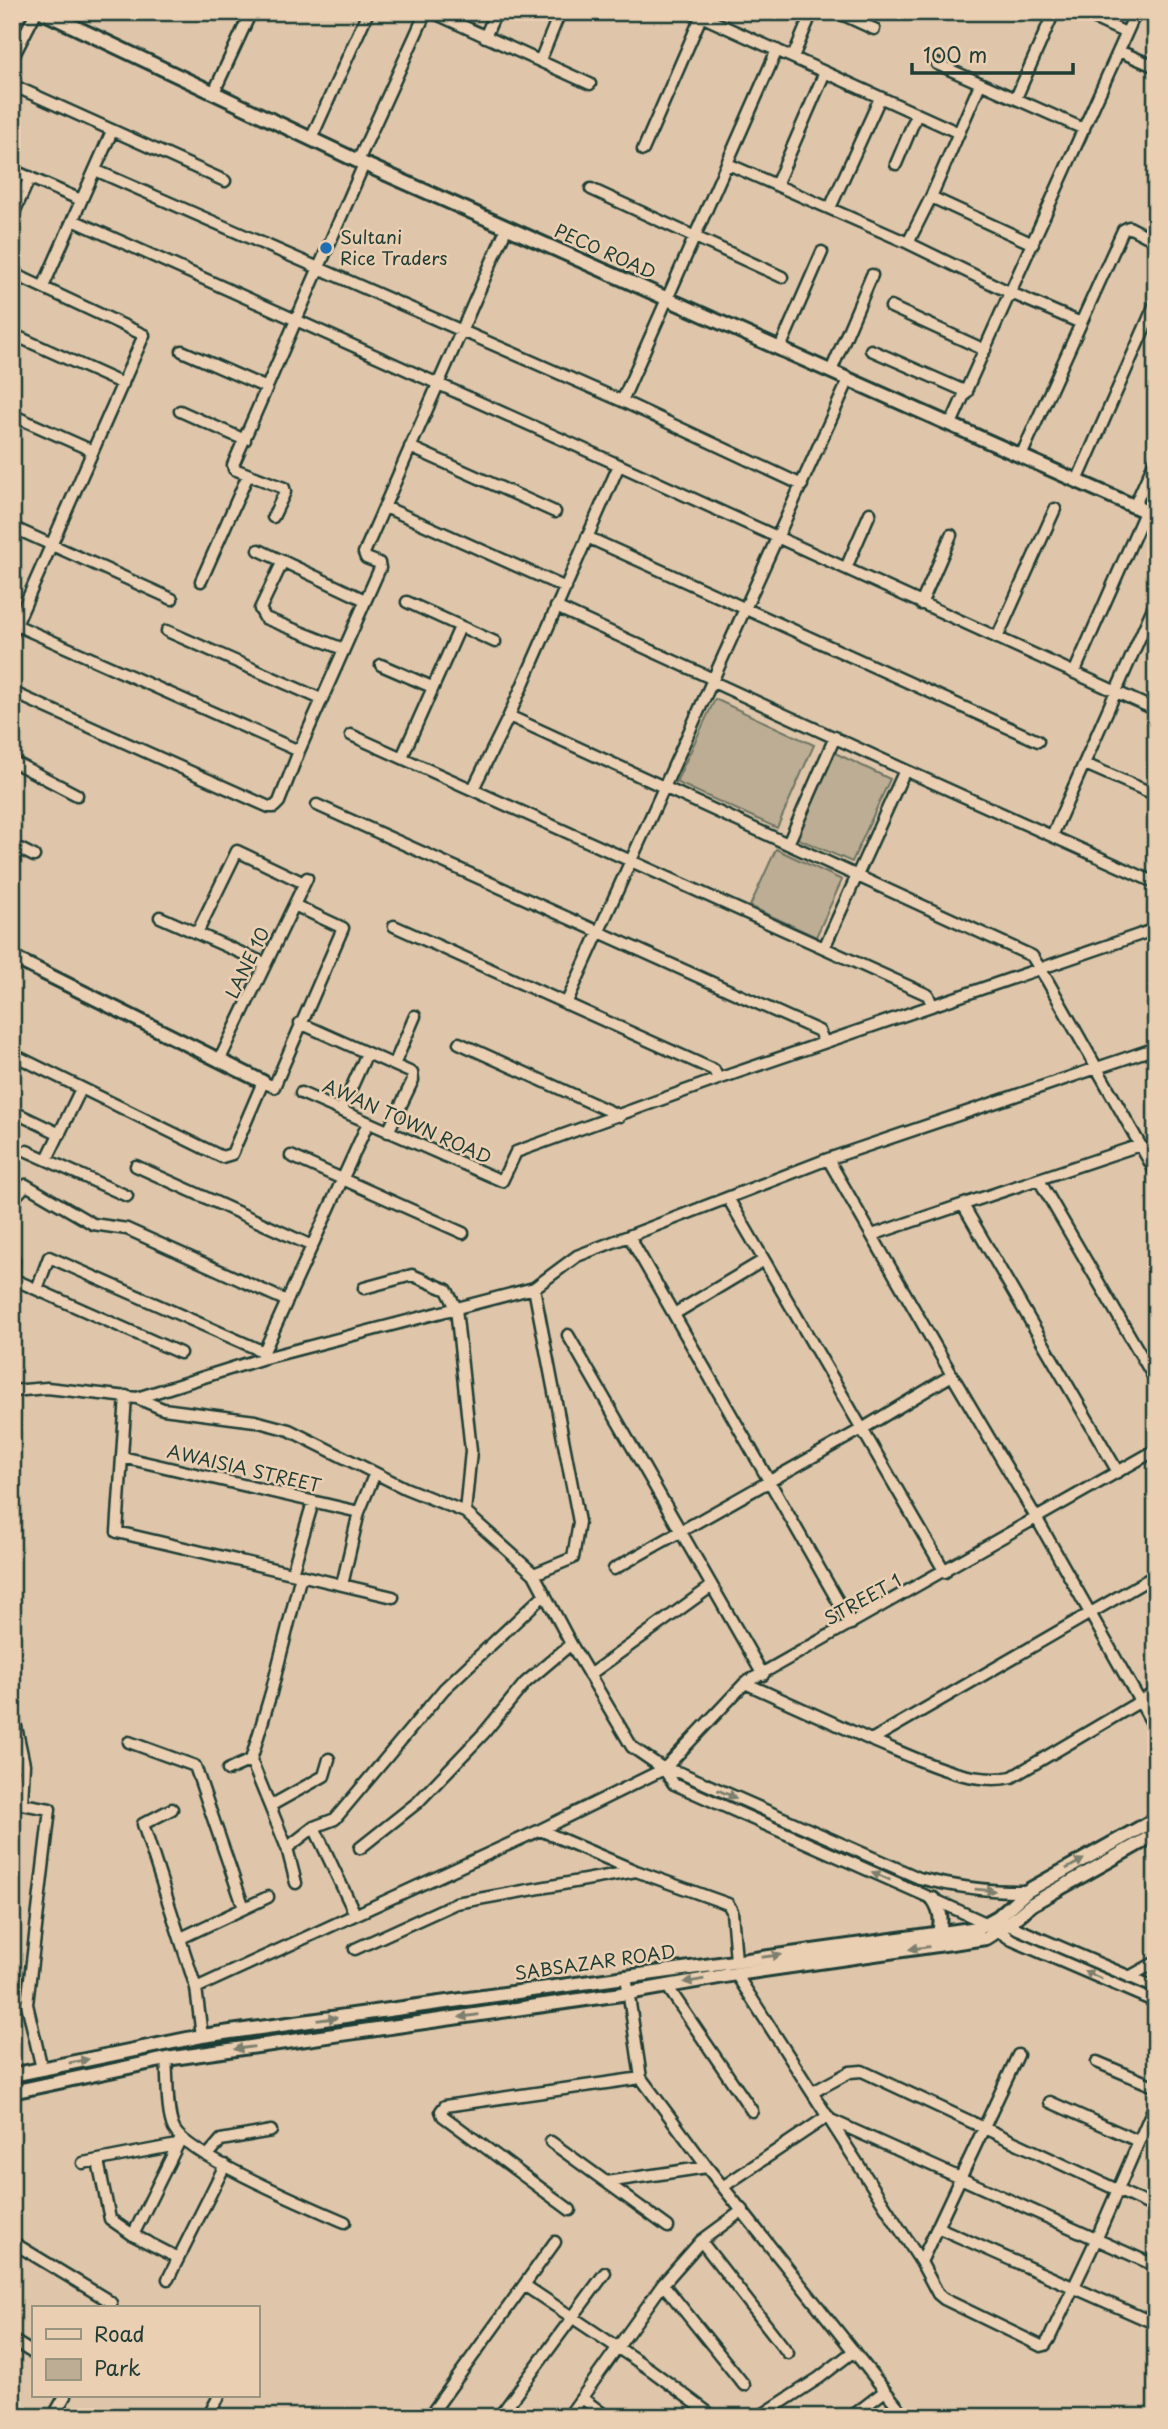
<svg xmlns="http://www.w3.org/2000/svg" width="1168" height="2429" font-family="'Playpen Sans',sans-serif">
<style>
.green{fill:#bcad94;stroke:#6e7564;stroke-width:2}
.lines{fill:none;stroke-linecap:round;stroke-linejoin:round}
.minor-casing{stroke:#1f3d34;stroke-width:15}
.tertiary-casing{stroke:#1f3d34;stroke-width:18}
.minor{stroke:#ebcfb2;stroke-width:10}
.tertiary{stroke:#ebcfb2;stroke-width:12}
.oneway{fill:#7b7f6d}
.poi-dot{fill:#1f6fb2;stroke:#ebcfb2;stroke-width:2.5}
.labels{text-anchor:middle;stroke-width:5;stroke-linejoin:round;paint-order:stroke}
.poi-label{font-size:18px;fill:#1f3d34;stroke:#ebcfb2;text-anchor:start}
.street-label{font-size:18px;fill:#1f3d34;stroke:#ebcfb2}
</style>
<rect width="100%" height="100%" fill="#dfc6aa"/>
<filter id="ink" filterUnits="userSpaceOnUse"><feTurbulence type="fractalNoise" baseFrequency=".0143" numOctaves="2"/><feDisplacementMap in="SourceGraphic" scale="14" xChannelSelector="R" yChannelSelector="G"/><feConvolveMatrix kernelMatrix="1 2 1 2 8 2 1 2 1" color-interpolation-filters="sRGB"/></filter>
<g filter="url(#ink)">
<path class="green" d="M715 699 814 745 777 828 676 782Z
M833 752 890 779 852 862 794 837Z
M776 849 842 880 816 937 750 906Z"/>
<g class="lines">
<g class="minor-casing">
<path id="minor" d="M432 12 590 84
M692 12 959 133
M837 12 874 29
M1080 12 1126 33
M485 37 496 12
M1119 51 1156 67
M793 57 812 12
M12 59 36 12
M540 61 560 12
M937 64 1084 129
M12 85 225 181
M214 92 251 12
M1016 98 1054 12
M311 139 368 12
M643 150 701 17
M358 161 426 12
M728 164 908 243 1011 293 1081 323
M896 164 917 114
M12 170 81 200
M95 170 622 401 802 485
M776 185 825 72
M591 189 782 277
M931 197 1033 244
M830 208 880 98
M12 217 30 177
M73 220 619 465 1156 710
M908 243 931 197 980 84
M12 273 144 335 12 634
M43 287 112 131
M891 307 985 350
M12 334 123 384
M780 348 822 252
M871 350 967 392
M182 351 267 388
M831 371 872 275
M622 401 777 50
M180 411 245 440
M12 415 93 451
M951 424 1136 12
M410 447 555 512
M1021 456 1123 230 1129 227 1156 241
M1077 481 1156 302
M385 507 566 588
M1134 507 1156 458
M273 517 285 492 284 488 234 469 233 465 364 164
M12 527 172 599
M587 537 1038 741
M259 550 365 600
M283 561 260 609 265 618 343 649
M846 568 870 513
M201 581 248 475
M407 602 495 642
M921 604 951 535
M556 607 713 679
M16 625 299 751
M167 631 321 699
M997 638 1055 509
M381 665 432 687
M1074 673 1145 512
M711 681 905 770 824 948 928 995 932 1005
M12 692 269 807H274L279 802 299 751 380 568 379 563 366 558 364 553 507 227
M509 716 1032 956 1047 980 1156 1173
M351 735 824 948
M402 757 460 627
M12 761 77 795
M1085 764 1156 795
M905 770 1156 883
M473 789 509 716 619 465
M317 805 819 1031 824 1042
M1052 836 1156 601
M788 844 835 737
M12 845 34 856
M160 917 264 963
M394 926 714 1070 718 1079
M197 933 237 851 304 883
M566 1004 849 379
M300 1023 394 1065
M459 1043 620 1116
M12 1054 222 1157 232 1154 263 1082 274 1087 343 928 294 905
M219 1061 307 878
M301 1093 502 1181 516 1152 718 1079 1156 929
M12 1111 60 1134
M341 1111 367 1053
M388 1132 413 1080 412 1073 394 1065 415 1016
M27 1151 127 1196
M291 1156 463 1233
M47 1159 81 1089
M828 1159 952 1375 1037 1519 1156 1730
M136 1166 312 1246
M1039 1180 1156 1381
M728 1198 945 1572
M12 1200 26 1185 93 1224 127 1229 287 1301
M963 1205 1118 1472
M872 1235 1140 1145
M629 1236 851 1624
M12 1257 14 1259 13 1279 180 1353
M364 1288 412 1275 447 1290 456 1308 471 1451 465 1512
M534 1288 579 1522 573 1558 534 1574
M37 1289 49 1257 264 1352
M674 1314 764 1260
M568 1335 763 1675
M261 1358 368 1123
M12 1391 47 1388 137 1398 261 1359 534 1288 577 1256 828 1159 1156 1048
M126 1396 117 1532 393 1597
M137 1398 163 1409 255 1421 289 1430 405 1488 465 1512 534 1574 571 1644 632 1747 664 1769 674 1784 933 1899 988 1924 1012 1940 1156 2002
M122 1457 359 1512
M614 1569 862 1429 952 1375
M292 1573 313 1502
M1156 1575 871 1740C912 1756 968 1787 1012 1777L1156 1692
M342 1585 359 1512 375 1473
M589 1675 712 1586
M745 1683 871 1740
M12 1708 24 1764 22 1804 50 1809 27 2004 42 2069
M129 1742 195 1766 244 1908
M664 1769 681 1773 919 1878C955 1887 989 1892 1027 1891
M228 1770 251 1760
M270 1806 324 1776 329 1759
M172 1809 143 1824 196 1988 202 2036
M314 1827 355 1914
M540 1830 636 1871
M287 1848 314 1827 335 1819 444 1689 545 1594
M360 1848 418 1802 484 1733 525 1683 571 1644
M296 1883 287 1848 251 1760 271 1693 301 1575
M1004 1921 1018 1929 1156 1988
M181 1938 268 1897
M355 1949 456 1903 636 1871 728 1904 732 1911 736 1961
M736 1974 921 2262 938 2294 944 2299 1041 2346 1045 2345 1049 2339 1096 2240 1156 2102
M626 1976 641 2078 707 2167 906 2417
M1129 1977 1156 1962
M667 1986 752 2111
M196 1988 540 1830 664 1769 745 1683 1156 1450
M166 2059C168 2078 166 2113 174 2129 187 2155 313 2208 345 2222
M1097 2062 1156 2087
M813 2092 850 2072 862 2071 1156 2208
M1050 2102 1138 2141
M831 2120 1156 2266
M551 2142 668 2227
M208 2155 221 2140 271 2131
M98 2161 110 2219 133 2235 178 2258
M83 2163 177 2145
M606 2182 707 2167
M724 2186 828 2116
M570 2210 443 2116 441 2111 445 2106 641 2078
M937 2227 1156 2324
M133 2235 181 2138
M701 2241 788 2353
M12 2242 106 2299 111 2303V2308
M921 2262 1018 2055
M168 2279 225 2165
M663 2284 744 2385
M524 2285 651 2370 714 2417
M12 2340 33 2353
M582 2398 607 2417
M53 2417 65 2396
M208 2417 219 2396
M429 2417 555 2242
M499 2417 605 2273
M568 2417 663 2284 701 2241 743 2210
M759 2417 819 2378 854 2351
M851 2417 885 2391"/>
</g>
<g class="tertiary-casing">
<path id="tertiary" d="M43 12 364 164 1156 516
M12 957 263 1082
M933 1899C941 1911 942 1919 939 1933
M12 2075 202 2036 978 1928 998 1917 1027 1891 1156 1819
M12 2092 166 2059 628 1993 736 1974 986 1938 1008 1924 1032 1904 1156 1834"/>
</g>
<use href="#minor" class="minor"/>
<use href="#tertiary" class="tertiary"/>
</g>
<defs><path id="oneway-solid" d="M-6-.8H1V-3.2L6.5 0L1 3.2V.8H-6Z" transform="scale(1.75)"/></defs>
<g class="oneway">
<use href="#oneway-solid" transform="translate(727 1794) rotate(24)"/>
<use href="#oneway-solid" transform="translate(1075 1864) rotate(-29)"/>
<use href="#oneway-solid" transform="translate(881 1876) rotate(-156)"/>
<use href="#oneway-solid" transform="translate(985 1890) rotate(5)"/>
<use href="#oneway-solid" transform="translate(919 1948) rotate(172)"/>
<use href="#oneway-solid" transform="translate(771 1956) rotate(-8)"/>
<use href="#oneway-solid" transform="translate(1093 1975) rotate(-156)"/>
<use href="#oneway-solid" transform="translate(694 1981) rotate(170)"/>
<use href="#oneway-solid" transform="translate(469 2016) rotate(172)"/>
<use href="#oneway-solid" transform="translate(327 2019) rotate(-8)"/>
<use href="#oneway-solid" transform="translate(244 2048) rotate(172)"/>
<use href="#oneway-solid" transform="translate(79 2061) rotate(-11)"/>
</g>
</g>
<circle class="poi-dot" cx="326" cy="248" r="7"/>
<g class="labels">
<g class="poi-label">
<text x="340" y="244">Sultani<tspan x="340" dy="21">Rice Traders</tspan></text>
</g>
<g class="street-label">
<text transform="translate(605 252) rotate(24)" y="6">PECO ROAD</text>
<text transform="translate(248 963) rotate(-64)" y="6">LANE 10</text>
<text transform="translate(407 1122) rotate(24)" y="6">AWAN TOWN ROAD</text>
<text transform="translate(244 1469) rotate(13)" y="6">AWAISIA STREET</text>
<text transform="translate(863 1600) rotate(-29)" y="6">STREET 1</text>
<text transform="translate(595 1963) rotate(-8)" y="6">SABSAZAR ROAD</text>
</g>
</g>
<rect width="1168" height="2429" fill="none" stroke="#ebcfb2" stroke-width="42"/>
<rect x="21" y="21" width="1126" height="2387" fill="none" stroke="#1f3d34" stroke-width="2.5" filter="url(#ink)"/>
<rect x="32" y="2306" width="228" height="91" fill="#ebcfb2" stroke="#999580" stroke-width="2"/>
<rect x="46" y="2329" width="35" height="10" fill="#ebcfb2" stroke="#999580" stroke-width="2"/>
<text x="94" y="2342" font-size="21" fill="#1f3d34">Road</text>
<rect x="46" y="2359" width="35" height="21" fill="#bcad94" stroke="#999580" stroke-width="2"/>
<text x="94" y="2376" font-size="21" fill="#1f3d34">Park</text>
<path d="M912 63v10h161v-10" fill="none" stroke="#1f3d34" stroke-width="3.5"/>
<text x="923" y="63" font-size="21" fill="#1f3d34" stroke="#ebcfb2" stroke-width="5" paint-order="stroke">100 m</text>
</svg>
